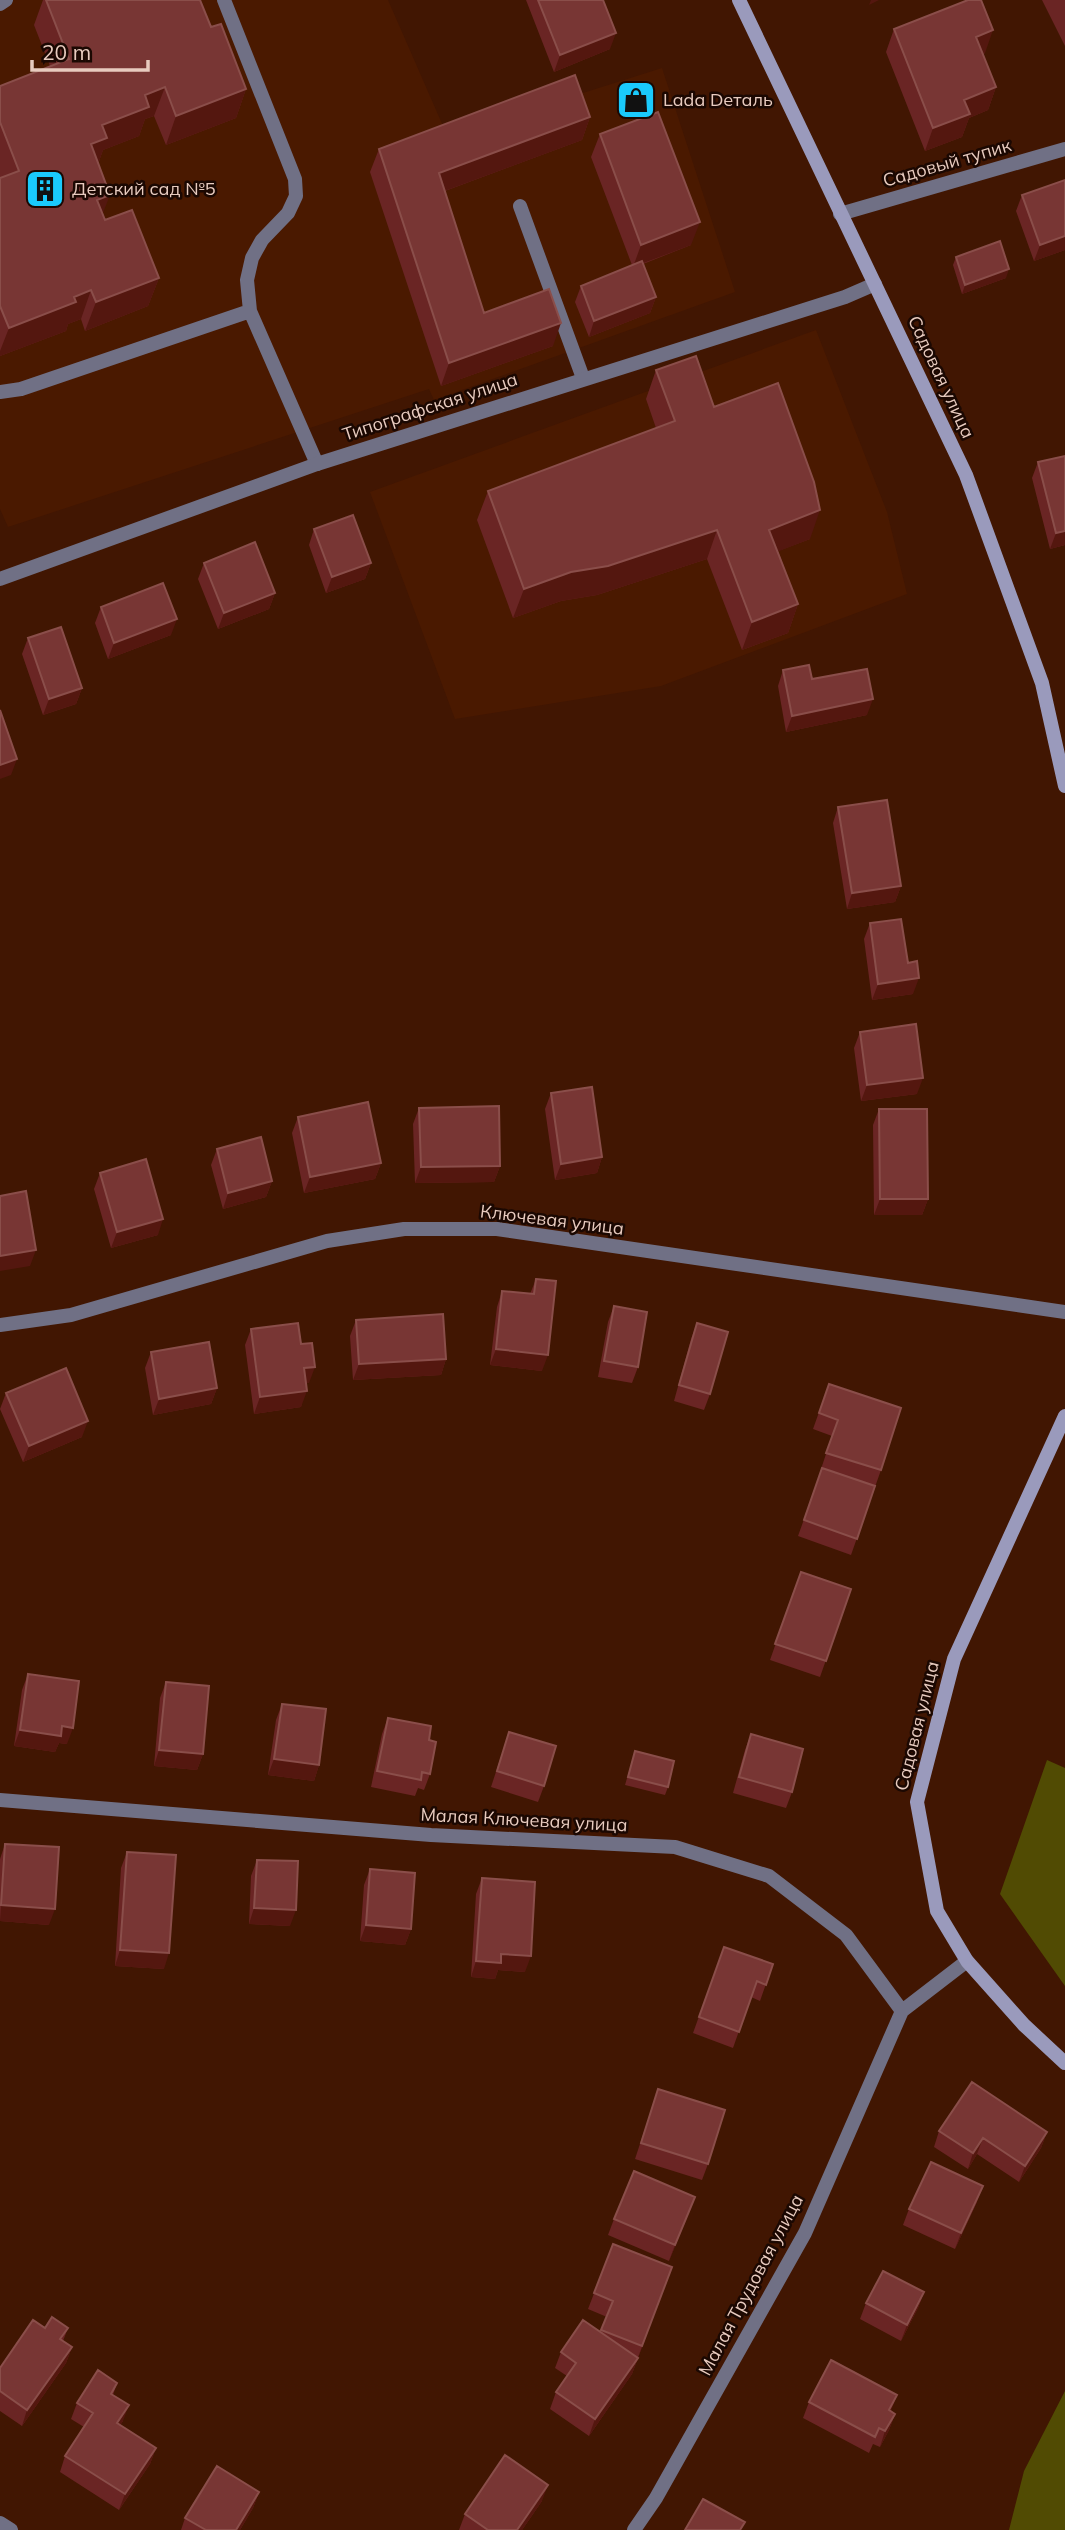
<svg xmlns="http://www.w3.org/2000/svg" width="1065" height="2530" font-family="Mulish,sans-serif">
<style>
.built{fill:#4a1900}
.forest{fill:#514b03}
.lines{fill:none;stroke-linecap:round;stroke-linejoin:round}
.service{stroke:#707085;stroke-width:14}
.minor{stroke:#707085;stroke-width:14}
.secondary{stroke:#9a9abc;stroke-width:14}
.wall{fill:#6a2524}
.shaded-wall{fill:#54170f}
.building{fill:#783634;stroke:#8a4e4a;stroke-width:2}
.labels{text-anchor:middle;stroke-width:5;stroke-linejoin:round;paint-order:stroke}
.poi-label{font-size:18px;fill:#e8cbbf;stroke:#1b0802;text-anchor:start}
.street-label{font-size:18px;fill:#e8cbbf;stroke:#1b0802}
</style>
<rect width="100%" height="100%" fill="#411602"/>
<path class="built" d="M0 0H388L450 142 567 98 662 68 735 292 434 400 429 389 8 527 0 509Z
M816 330 887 512 907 594 661 686 455 719 370 492Z"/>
<path class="forest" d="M1047 1760 1065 1768V1986L1000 1894Z
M1065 2391V2530H1009L1024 2471Z"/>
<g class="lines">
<path class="service" d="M224 0 295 179 296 196 288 213 262 240 252 258 247 280 250 311 317 464
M0 4 6 0
M520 206 583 378
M0 392 21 389 250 311"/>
<path class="minor" d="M840 214 1065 149
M0 579 317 464 845 297 875 284
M0 1325 71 1315 327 1241 404 1229H497L1065 1312
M0 1800 431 1835 675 1847 769 1876 846 1935 902 2011 967 1961
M0 2523 11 2530
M634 2530 656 2498 805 2233 902 2011"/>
<path class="secondary" d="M739 0 966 475 1042 683 1065 786
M1065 1416 954 1659 917 1802 937 1911 967 1961 1024 2025 1065 2063"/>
</g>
<path class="wall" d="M43 0H200L211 27 246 89 236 118 166 145 154 116 145 119 139 136 103 150 98 164 103 214 105 220 159 278 148 306 85 331 81 319 68 324 66 331 0 356V86L50 66 34 25Z
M526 0H603L610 49 554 72Z
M1042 0H1065V46Z
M894 29 985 53 983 54 996 87 988 110 969 118 962 137 925 151 886 52Z
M590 117 582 140 445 191 484 313 553 346 441 386 370 172 379 149Z
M600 134 691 245 643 264 656 297 650 313 589 337 575 302 581 286 632 265 591 157Z
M1065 180V250L1034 261 1016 211 1022 195Z
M956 257 1006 278 962 294 953 265Z
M656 370 714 407 810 539 778 551 798 604 788 633 742 650 707 559 597 595 561 601 513 618 477 520 488 491 656 428 646 399Z
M1038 462 1065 545 1050 549 1032 478Z
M314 529 371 563 365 579 326 593 309 545Z
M204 563 275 593 269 609 218 629 198 579Z
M101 607 171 635 108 659 95 623Z
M28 638 82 688 76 704 43 715 22 654Z
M783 670 812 679 867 715 786 732 778 686Z
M838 807 901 886 895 902 847 909 833 823Z
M870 923 908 963 913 994 872 1000 864 939Z
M860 1032 917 1094 861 1101 854 1048Z
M551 1093 602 1157 597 1173 555 1180 545 1109Z
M419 1108 500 1166 494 1182 415 1183 413 1124Z
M879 1109 928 1199 922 1215H874L873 1125Z
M298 1117 381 1163 375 1179 304 1193 292 1133Z
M217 1149 272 1181 266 1197 223 1209 211 1165Z
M100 1173 158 1235 111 1248 94 1189Z
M536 1279 542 1371 490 1365 497 1307 502 1291 530 1294Z
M614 1306 638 1367 632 1383 598 1377 608 1322Z
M356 1320 446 1359 441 1375 353 1380 350 1336Z
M697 1323 710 1394 704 1410 674 1401 691 1339Z
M251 1329 301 1344 309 1383H306L301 1407 254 1414 245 1345Z
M151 1352 217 1388 211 1404 153 1415 145 1368Z
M829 1384 881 1470 851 1555 798 1536 822 1469H821L832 1436 813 1429Z
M6 1393 82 1437 23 1462 0 1409Z
M801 1572 851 1589 820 1677 770 1660Z
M28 1674 67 1744 59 1743 55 1752 14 1746 22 1690Z
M166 1682 203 1754 197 1770 154 1766 160 1698Z
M282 1704 319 1765 314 1781 268 1775 276 1720Z
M388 1718 429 1740 430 1774 424 1790 418 1788 415 1796 371 1787 382 1734Z
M509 1732 544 1786 538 1802 491 1787Z
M751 1734 792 1792 786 1808 733 1793 745 1750Z
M635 1751 668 1787 665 1795 625 1785Z
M5 1844 49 1925 0 1921V1859Z
M127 1852 164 1969 115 1966 121 1868Z
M257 1860 290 1926 249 1924 251 1876Z
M370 1869 411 1929 405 1945 360 1941 364 1885Z
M482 1878 525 1972 498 1970 495 1979 471 1977 476 1894Z
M724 1947 773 1964 760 2001 751 1997 733 2048 693 2033Z
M658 2089 708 2164 702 2180 635 2159Z
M939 2131 1047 2132 1041 2148 1019 2182 977 2154 968 2169 934 2147Z
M695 2197 669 2261 608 2235 614 2219Z
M977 2202 955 2249 903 2225 909 2209Z
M613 2244 672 2267 632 2374 589 2436 550 2409 556 2392 567 2376 555 2368 561 2352 601 2332 607 2317 588 2309Z
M924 2292 918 2308 901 2341 860 2319 866 2303Z
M45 2328H68L63 2341 72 2347 66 2363 22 2426 0 2411V2368Z
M117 2383 113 2395 123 2421 120 2425 156 2448 150 2464 119 2510 60 2472 65 2456 84 2427 71 2419 77 2403Z
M809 2402 891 2411 895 2414 889 2430 880 2447 873 2444 869 2453 803 2418Z
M259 2492 253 2508 240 2530H181L185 2518Z
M542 2501 522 2530H459L465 2514Z"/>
<path class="shaded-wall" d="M871 0H879L869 5Z
M993 30 985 53 968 60 976 37Z
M616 33 610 49 554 72 560 55Z
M165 87 154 116 145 119 139 136 103 150 97 167 91 144 102 125 145 95Z
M996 87 988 110 969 118 962 137 925 151 933 128 964 100Z
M246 89 236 118 166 145 176 116Z
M590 117 582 140 431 196 439 173Z
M110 195 99 223 97 200Z
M700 222 691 245 633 267 641 245Z
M1065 236V250L1034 261 1040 245Z
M1009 269 1006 278 962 294 965 285Z
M159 278 148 306 85 331 96 302Z
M91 290 81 319 68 324 66 331 0 356V351L9 328 74 297Z
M656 297 650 313 589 337 594 321Z
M561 323 553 346 441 386 449 363Z
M820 510 810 539 759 559 769 530Z
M717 530 707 559 597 595 561 601 513 618 524 589 571 572Z
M1065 531V545L1050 549 1056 533Z
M371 563 365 579 326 593 332 577Z
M275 593 269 609 218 629 224 613Z
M798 604 788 633 742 650 752 622Z
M177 619 171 635 108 659 114 643Z
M82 688 76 704 43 715 49 699Z
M873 699 867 715 786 732 792 716Z
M17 759 11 775 0 779V765Z
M901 886 895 902 847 909 852 893Z
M919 978 913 994 872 1000 878 984Z
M923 1078 917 1094 861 1101 867 1085Z
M602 1157 597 1173 555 1180 561 1164Z
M381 1163 375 1179 304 1193 310 1177Z
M500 1166 494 1182 415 1183 421 1167Z
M272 1181 266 1197 223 1209 228 1193Z
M880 1199H928L922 1215H874Z
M163 1219 158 1235 111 1248 117 1232Z
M36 1250 30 1266 0 1271V1256Z
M496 1349 548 1355 542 1371 490 1365Z
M446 1359 441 1375 353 1380 359 1364Z
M315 1367 309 1383 298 1384 304 1368Z
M217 1388 211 1404 153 1415 159 1399Z
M307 1391 301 1407 254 1414 260 1397Z
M88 1421 82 1437 23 1462 29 1446Z
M62 1726 73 1728 67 1744 59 1743 55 1752 14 1746 20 1730Z
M159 1750 203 1754 197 1770 154 1766Z
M274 1759 319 1765 314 1781 268 1775Z
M1 1905 55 1909 49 1925 0 1921Z
M254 1908 296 1910 290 1926 249 1924Z
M366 1925 411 1929 405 1945 360 1941Z
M120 1950 169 1953 164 1969 115 1966Z
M501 1954 531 1956 525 1972 498 1970 495 1979 471 1977 476 1961Z
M1047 2132 1041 2148 1019 2182 1025 2166Z
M983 2138 977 2154 968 2169 973 2153Z
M983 2186 977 2202 955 2249 961 2233Z
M695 2197 689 2213 669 2261 675 2245Z
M672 2267 632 2374 589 2436 595 2419 637 2360Z
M924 2292 918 2308 901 2341 907 2325Z
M72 2347 66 2363 22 2426 27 2410Z
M897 2395 891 2411 883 2426 889 2410Z
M129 2405 123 2421 111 2439 117 2423Z
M895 2414 889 2430 880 2447 885 2431Z
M156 2448 150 2464 119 2510 125 2494Z
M548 2485 542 2501 522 2530H517Z
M259 2492 253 2508 240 2530H236Z"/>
<path class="building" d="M46 0H200L211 27 221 24 246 89 176 116 165 87 145 95 149 107 102 125 107 138 91 144 110 195 97 200 105 220 132 210 159 278 96 302 91 290 74 297 76 302 9 328 0 306V178L19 171 0 122V86L69 59Z
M538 0H603L616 33 560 55Z
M968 0H981L993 30 976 37 996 87 964 100 970 114 933 128 894 29Z
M575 75 590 117 439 173 484 313 549 289 561 323 449 363 379 149Z
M658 112 700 222 641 245 600 134Z
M1065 180V236L1040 245 1022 195Z
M1000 241 1009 269 965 285 956 257Z
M642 261 656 297 594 321 581 286Z
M696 356 714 407 778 383 814 482 820 510 769 530 798 604 752 622 717 530 608 566 571 572 524 589 488 491 675 421 656 370Z
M1065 456V531L1056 533 1038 462Z
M353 515 371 563 332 577 314 529Z
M255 542 275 593 224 613 204 563Z
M163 583 177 619 114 643 101 607Z
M61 627 82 688 49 699 28 638Z
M809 665 812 679 867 669 873 699 792 716 783 670Z
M0 710 17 759 0 765Z
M887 800 901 886 852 893 838 807Z
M901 919 908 963 917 961 919 978 878 984 870 923Z
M916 1024 923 1078 867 1085 860 1032Z
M592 1087 602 1157 561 1164 551 1093Z
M368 1102 381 1163 310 1177 298 1117Z
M499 1106 500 1166 421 1167 419 1108Z
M879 1109H927L928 1199H880Z
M261 1137 272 1181 228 1193 217 1149Z
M146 1159 163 1219 117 1232 100 1173Z
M26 1191 36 1250 0 1256V1196Z
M536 1279 556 1281 548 1355 496 1349 502 1291 534 1294Z
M614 1306 647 1312 638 1367 604 1361Z
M443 1314 446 1359 359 1364 356 1320Z
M298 1323 301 1344 312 1343 315 1367 304 1368 307 1391 260 1397 251 1329Z
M697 1323 728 1332 710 1394 679 1385Z
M209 1342 217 1388 159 1399 151 1352Z
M66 1368 88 1421 29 1446 6 1393Z
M829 1384 901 1408 881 1470 826 1453 838 1420 819 1413Z
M822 1468 875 1486 857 1539 804 1520Z
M801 1572 851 1589 826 1661 775 1644Z
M28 1674 79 1681 73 1728 62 1726 61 1736 20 1730Z
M166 1682 209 1686 203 1754 159 1750Z
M282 1704 326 1709 319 1765 274 1759Z
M388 1718 431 1726 429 1740 436 1742 430 1774 422 1772 421 1780 377 1771Z
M509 1732 556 1746 544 1786 497 1771Z
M751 1734 803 1749 792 1792 739 1777Z
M635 1751 674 1761 668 1787 628 1777Z
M5 1844 59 1847 55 1909 1 1905Z
M127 1852 176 1855 169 1953 120 1950Z
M257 1860 298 1861 296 1910 254 1908Z
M370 1869 415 1873 411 1929 366 1925Z
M482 1878 535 1882 531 1956 501 1954V1963L476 1961Z
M724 1947 773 1964 766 1985 757 1981 739 2032 699 2017Z
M972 2082 1047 2132 1025 2166 983 2138 973 2153 939 2131Z
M658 2089 725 2110 708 2164 641 2143Z
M931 2162 983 2186 961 2233 909 2209Z
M634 2171 695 2197 675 2245 614 2219Z
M613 2244 672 2267 642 2346 601 2330 613 2301 594 2293Z
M883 2271 924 2292 907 2325 866 2303Z
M52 2317 68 2328 60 2339 72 2347 27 2410 0 2391V2368L33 2320 45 2328Z
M583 2320 638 2358 595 2419 556 2392 576 2363 561 2352Z
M831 2360 897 2395 889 2410 895 2414 885 2431 879 2428 875 2437 809 2402Z
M98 2370 117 2383 111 2394 129 2405 117 2423 156 2448 125 2494 65 2456 93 2413 77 2403Z
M505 2455 548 2485 517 2530H488L465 2514Z
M217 2466 259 2492 236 2530H206L185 2518Z
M703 2499 745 2522 740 2530H685Z"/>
<defs>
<g id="shop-square" transform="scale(2.0125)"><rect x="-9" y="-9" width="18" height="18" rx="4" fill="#1acafc" stroke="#1b0802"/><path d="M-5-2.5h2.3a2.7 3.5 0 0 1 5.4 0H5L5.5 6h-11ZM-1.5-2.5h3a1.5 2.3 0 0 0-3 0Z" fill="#111"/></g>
<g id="building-square" transform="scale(2.0125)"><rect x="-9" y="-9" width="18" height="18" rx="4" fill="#1acafc" stroke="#1b0802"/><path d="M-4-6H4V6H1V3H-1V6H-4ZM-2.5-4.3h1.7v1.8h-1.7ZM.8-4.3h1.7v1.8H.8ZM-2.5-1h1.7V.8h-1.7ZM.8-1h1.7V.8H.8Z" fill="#111"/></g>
</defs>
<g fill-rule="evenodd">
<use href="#shop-square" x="636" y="100"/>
<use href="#building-square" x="45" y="189"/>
</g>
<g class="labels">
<g class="poi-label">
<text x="663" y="106">Lada Dеталь</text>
<text x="72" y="195">Детский сад №5</text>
</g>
<g class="street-label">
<text transform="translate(947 163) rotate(-16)" y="6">Садовый тупик</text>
<text transform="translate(941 377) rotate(65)" y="6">Садовая улица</text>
<text transform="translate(430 407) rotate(-18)" y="6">Типографская улица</text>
<text transform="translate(552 1220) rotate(7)" y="6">Ключевая улица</text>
<text transform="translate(917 1726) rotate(-76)" y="6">Садовая улица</text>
<text transform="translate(524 1820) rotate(3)" y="6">Малая Ключевая улица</text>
<text transform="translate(751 2285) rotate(-62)" y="6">Малая Трудовая улица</text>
</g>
</g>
<path d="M32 60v10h116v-10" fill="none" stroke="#e8cbbf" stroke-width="3.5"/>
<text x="42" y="60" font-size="21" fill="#e8cbbf" stroke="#1b0802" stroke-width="5" paint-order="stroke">20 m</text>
</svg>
